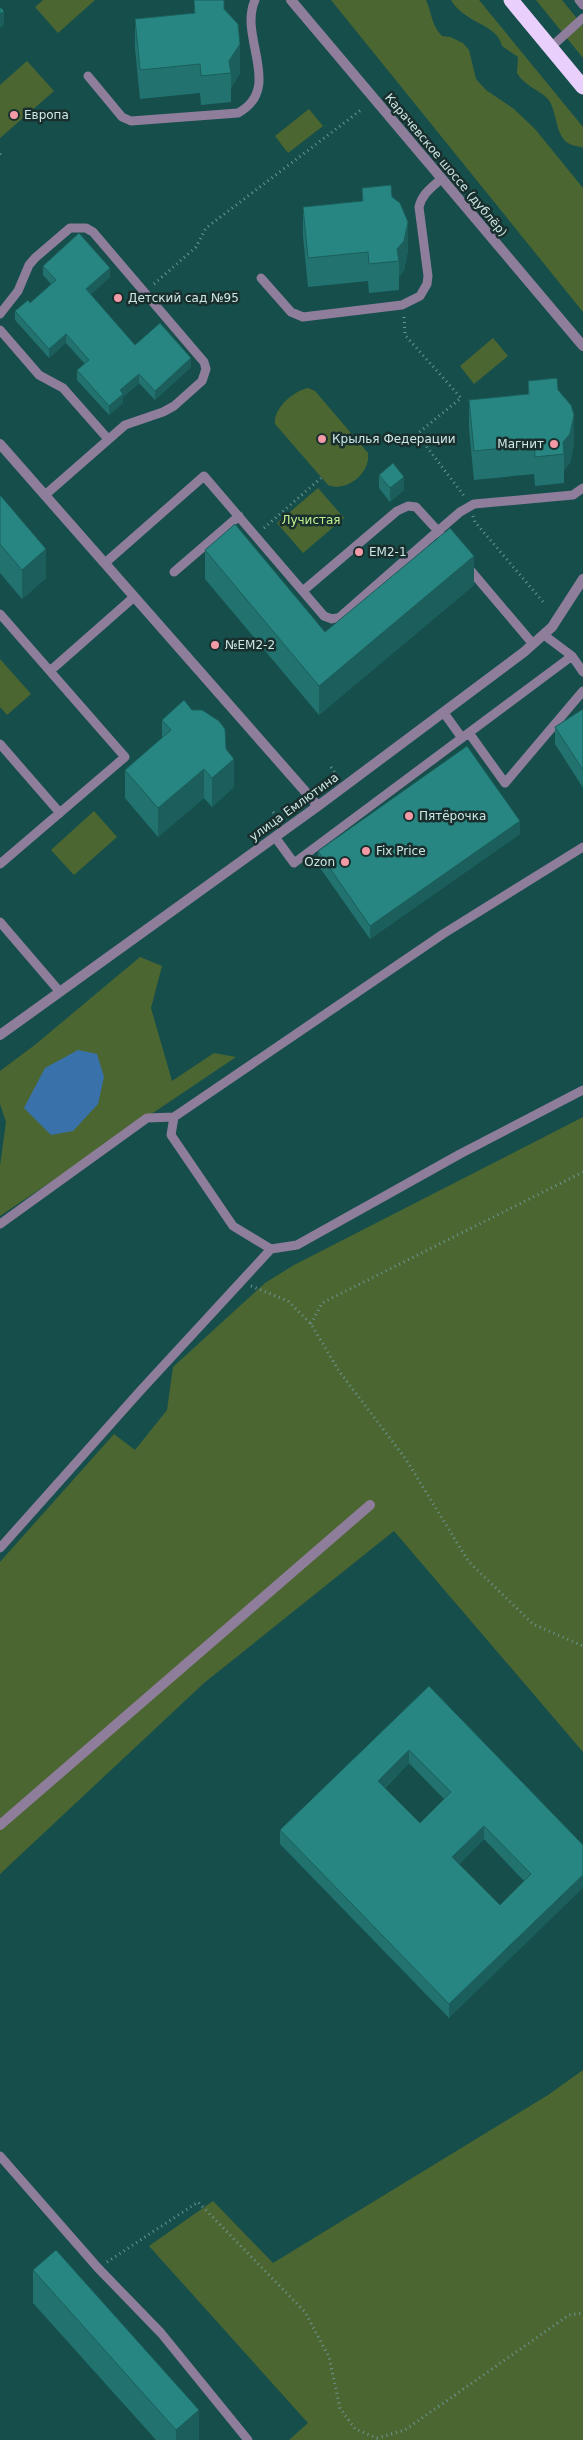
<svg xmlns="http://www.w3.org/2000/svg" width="583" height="2440" font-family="'DejaVu Sans',sans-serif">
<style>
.green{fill:#4c6632}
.water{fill:#3971aa}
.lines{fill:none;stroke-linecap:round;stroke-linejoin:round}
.path{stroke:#6c9693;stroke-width:3;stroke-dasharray:1 4;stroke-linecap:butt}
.lane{stroke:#8e7d9b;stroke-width:9}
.street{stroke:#8e7d9b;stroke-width:10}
.highway{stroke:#e9d0fc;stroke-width:15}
.wall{fill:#227370;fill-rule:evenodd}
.shaded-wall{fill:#1b5e5b}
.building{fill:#278682;stroke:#1b5e5b;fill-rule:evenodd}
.poi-dot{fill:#f39aa7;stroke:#192f2e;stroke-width:2}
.labels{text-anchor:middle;stroke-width:5;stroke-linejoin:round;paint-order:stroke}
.poi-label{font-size:12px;fill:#cce7e5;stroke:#192f2e;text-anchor:start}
.street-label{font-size:12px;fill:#cce7e5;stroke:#192f2e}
.park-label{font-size:12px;fill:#bff18e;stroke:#192f2e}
</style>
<rect width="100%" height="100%" fill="#164e4b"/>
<path class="green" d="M43 0H95L58 33 35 7Z
M331 0H426C432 13 431 25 442 36L450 37 463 43 469 50 476 79 486 90 514 109 535 129 583 188V312Z
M451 0H479L583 127V148C579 146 572 146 568 143 554 134 558 110 547 98 537 89 524 85 517 73L518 57 502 46C497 23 466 25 451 0Z
M536 0H562L583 26V58Z
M27 61 54 91 0 138V85Z
M309 109 323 126 288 153 275 136Z
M493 338 508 356 474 384 460 366Z
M308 388 315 391 368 453C371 473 346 493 328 485L275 424C273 409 293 391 308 388Z
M318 488 344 518 303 553 277 523Z
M0 659 31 694 7 715 0 707Z
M94 811 117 837 74 875 51 850Z
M140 957 162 966 151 1008 172 1081 214 1053 236 1057 0 1216V1166L6 1122 0 1104V1071L36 1044Z
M583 1117V1752L394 1531 204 1683 0 1874V1562L114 1434 135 1450 167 1410 173 1367 265 1283 294 1265Z
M583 2070V2440H289L308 2423 149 2246 213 2201 273 2263 548 2095Z"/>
<path class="water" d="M78 1050 97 1054 104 1077 98 1104 73 1131 51 1135 24 1108 45 1068Z"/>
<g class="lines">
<path class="path" d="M0 154 2 156
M154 284 196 247 206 228 361 110
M404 317 405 335 461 398 417 434 465 497
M473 516 475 522 544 603
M264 528 321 478
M331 767 338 777
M273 812 279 819
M251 1286 288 1301 311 1324 339 1371 405 1458 469 1562 533 1624 583 1646
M311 1324 322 1303 583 1172
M107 2262 198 2202 305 2312 329 2357 340 2408 355 2429 377 2438 405 2430 569 2315 583 2313"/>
<path class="lane" d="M579 0 583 5
M550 48 583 18
M88 76 122 117 131 121 238 113C284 88 238 37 255 0
M261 278 291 312 303 317 402 305 420 296 427 284 428 276 419 207C422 194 431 188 441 179
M0 314 18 291 29 265 35 258 70 228H86L93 232 204 362 206 369 202 381 174 406 163 412 125 425 45 495
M0 330 39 375 63 388 108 439
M105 563 204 476 324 616 332 619 340 617 438 531 448 543
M466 565 533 644
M174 572 239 516
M304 590 397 511 408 506 416 507 438 531 460 512 474 504 573 495 583 488
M0 614 125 757 0 864
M572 656 583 672
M50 671 134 597
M444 713 462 738
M469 733 505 783 583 691
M0 744 60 813
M275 837 294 863 572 656 544 635
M0 922 60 992
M174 1117 171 1135 233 1226 271 1249
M0 1224 147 1118 174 1117 443 934 583 847
M0 1548 141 1390 271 1249 297 1245 460 1154 583 1090
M0 2156 98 2268 161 2333 248 2440"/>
<path class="street" d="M291 0 583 346
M0 444 318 806
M0 1035 318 806 524 652 552 627 583 579
M0 1825 370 1505"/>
<path class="highway" d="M511 0 583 87"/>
</g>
<path class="wall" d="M194 0 224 9 240 73 231 88V102L201 105 200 93 140 99 135 48V19L194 13Z
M362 188 392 197 408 251 404 270 399 277V290L369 293 368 281 308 287 303 236V207L362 201Z
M43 266 110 277 90 294 135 345 191 367 155 400 139 383 123 397V403L109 415 77 380V370L85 364 66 343 49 358 15 320V311L30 303 51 284 43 275Z
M528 381 558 390 574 444 570 463 564 470V483L535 486 534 474 474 480 469 429V400L528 394Z
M379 475 404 490 390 502 379 488Z
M0 495 46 578 22 599 0 573Z
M205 550 325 632 474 585 319 715 205 579Z
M583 709V788L555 744V727Z
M162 720 226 749 234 787 212 807 204 798 158 837 125 798V770L162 738Z
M520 834 370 939 318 865V851Z
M429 1686 583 1845 449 2018 280 1844V1830ZM409 1763 444 1799 420 1823 385 1788ZM484 1839 524 1881 500 1905 459 1864Z
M33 2270 199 2440H156L33 2303Z"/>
<path class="shaded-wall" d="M4 11V25L0 28V14Z
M240 44V73L231 88V73L229 61Z
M408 222V251L404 270 399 277V261L397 249Z
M110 268V277L86 299V289Z
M66 334V343L49 358V349Z
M191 358V367L155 400V391Z
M139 374V383L123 397V403L109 415V406L120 390Z
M574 415V444L570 463 564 470V454L563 442Z
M404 477V490L390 502V488Z
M46 549V578L22 599V570Z
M474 556V585L319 715V686Z
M234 759V787L212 807V778Z
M204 769V798L158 837V808Z
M520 821V834L370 939V926Z
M409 1750V1763L378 1794V1781Z
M484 1826V1839L452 1870V1857Z
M583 1875V1888L449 2018V2004Z
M199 2410V2440H176V2430Z"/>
<path class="building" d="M194 0H224V9L238 24 240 44 229 61 231 73 201 76 200 64 140 70 135 19 195 13Z
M0 7 4 11 0 14Z
M391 185 392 197 400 203 408 222 404 241 397 249 399 261 369 264 368 252 308 258 303 207 363 201 362 188Z
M79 233 110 268 86 289 135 345 160 323 191 358 155 391 139 374 120 390 123 394 109 406 77 370 89 360 66 334 49 349 15 311 28 300 30 303 56 280 43 266Z
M557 378 558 390 571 405 574 415 570 434 563 442 564 454 535 457 534 445 474 451 469 400 529 394 528 381Z
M393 463 404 477 390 488 379 475Z
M0 495 46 549 22 570 0 544Z
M235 524 325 632 450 528 474 556 319 686 205 550Z
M184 700 192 710H202L219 721 225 729 226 749 234 759 212 778 204 769 158 808 125 770 171 730 162 720Z
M583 709V770L555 727Z
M467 746 520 821 370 926 318 851Z
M429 1686 583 1845V1875L449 2004 280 1830ZM409 1750 451 1792 420 1823 378 1781ZM484 1826 531 1874 500 1905 452 1857Z
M56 2250 199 2410 176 2430 33 2270Z"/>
<g class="poi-dot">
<circle cx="14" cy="115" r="5"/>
<circle cx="118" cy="298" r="5"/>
<circle cx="322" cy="439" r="5"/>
<circle cx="554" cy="444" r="5"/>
<circle cx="359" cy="552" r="5"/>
<circle cx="215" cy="645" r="5"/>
<circle cx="409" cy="816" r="5"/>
<circle cx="366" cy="851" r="5"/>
<circle cx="345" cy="862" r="5"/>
</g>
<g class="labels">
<g class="poi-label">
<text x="24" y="119">Европа</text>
<text x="128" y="302">Детский сад №95</text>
<text x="332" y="443">Крылья Федерации</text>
<text x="544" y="448" text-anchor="end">Магнит</text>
<text x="369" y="556">ЕМ2-1</text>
<text x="225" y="649">№ЕМ2-2</text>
<text x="419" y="820">Пятёрочка</text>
<text x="376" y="855">Fix Price</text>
<text x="335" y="866" text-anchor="end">Ozon</text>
</g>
<g class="street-label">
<text transform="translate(446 165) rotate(50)" y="4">Карачевское шоссе (дублёр)</text>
<text transform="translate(294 807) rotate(-36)" y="4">улица Емлютина</text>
</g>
<g class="park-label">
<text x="311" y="524">Лучистая</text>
</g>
</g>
</svg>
